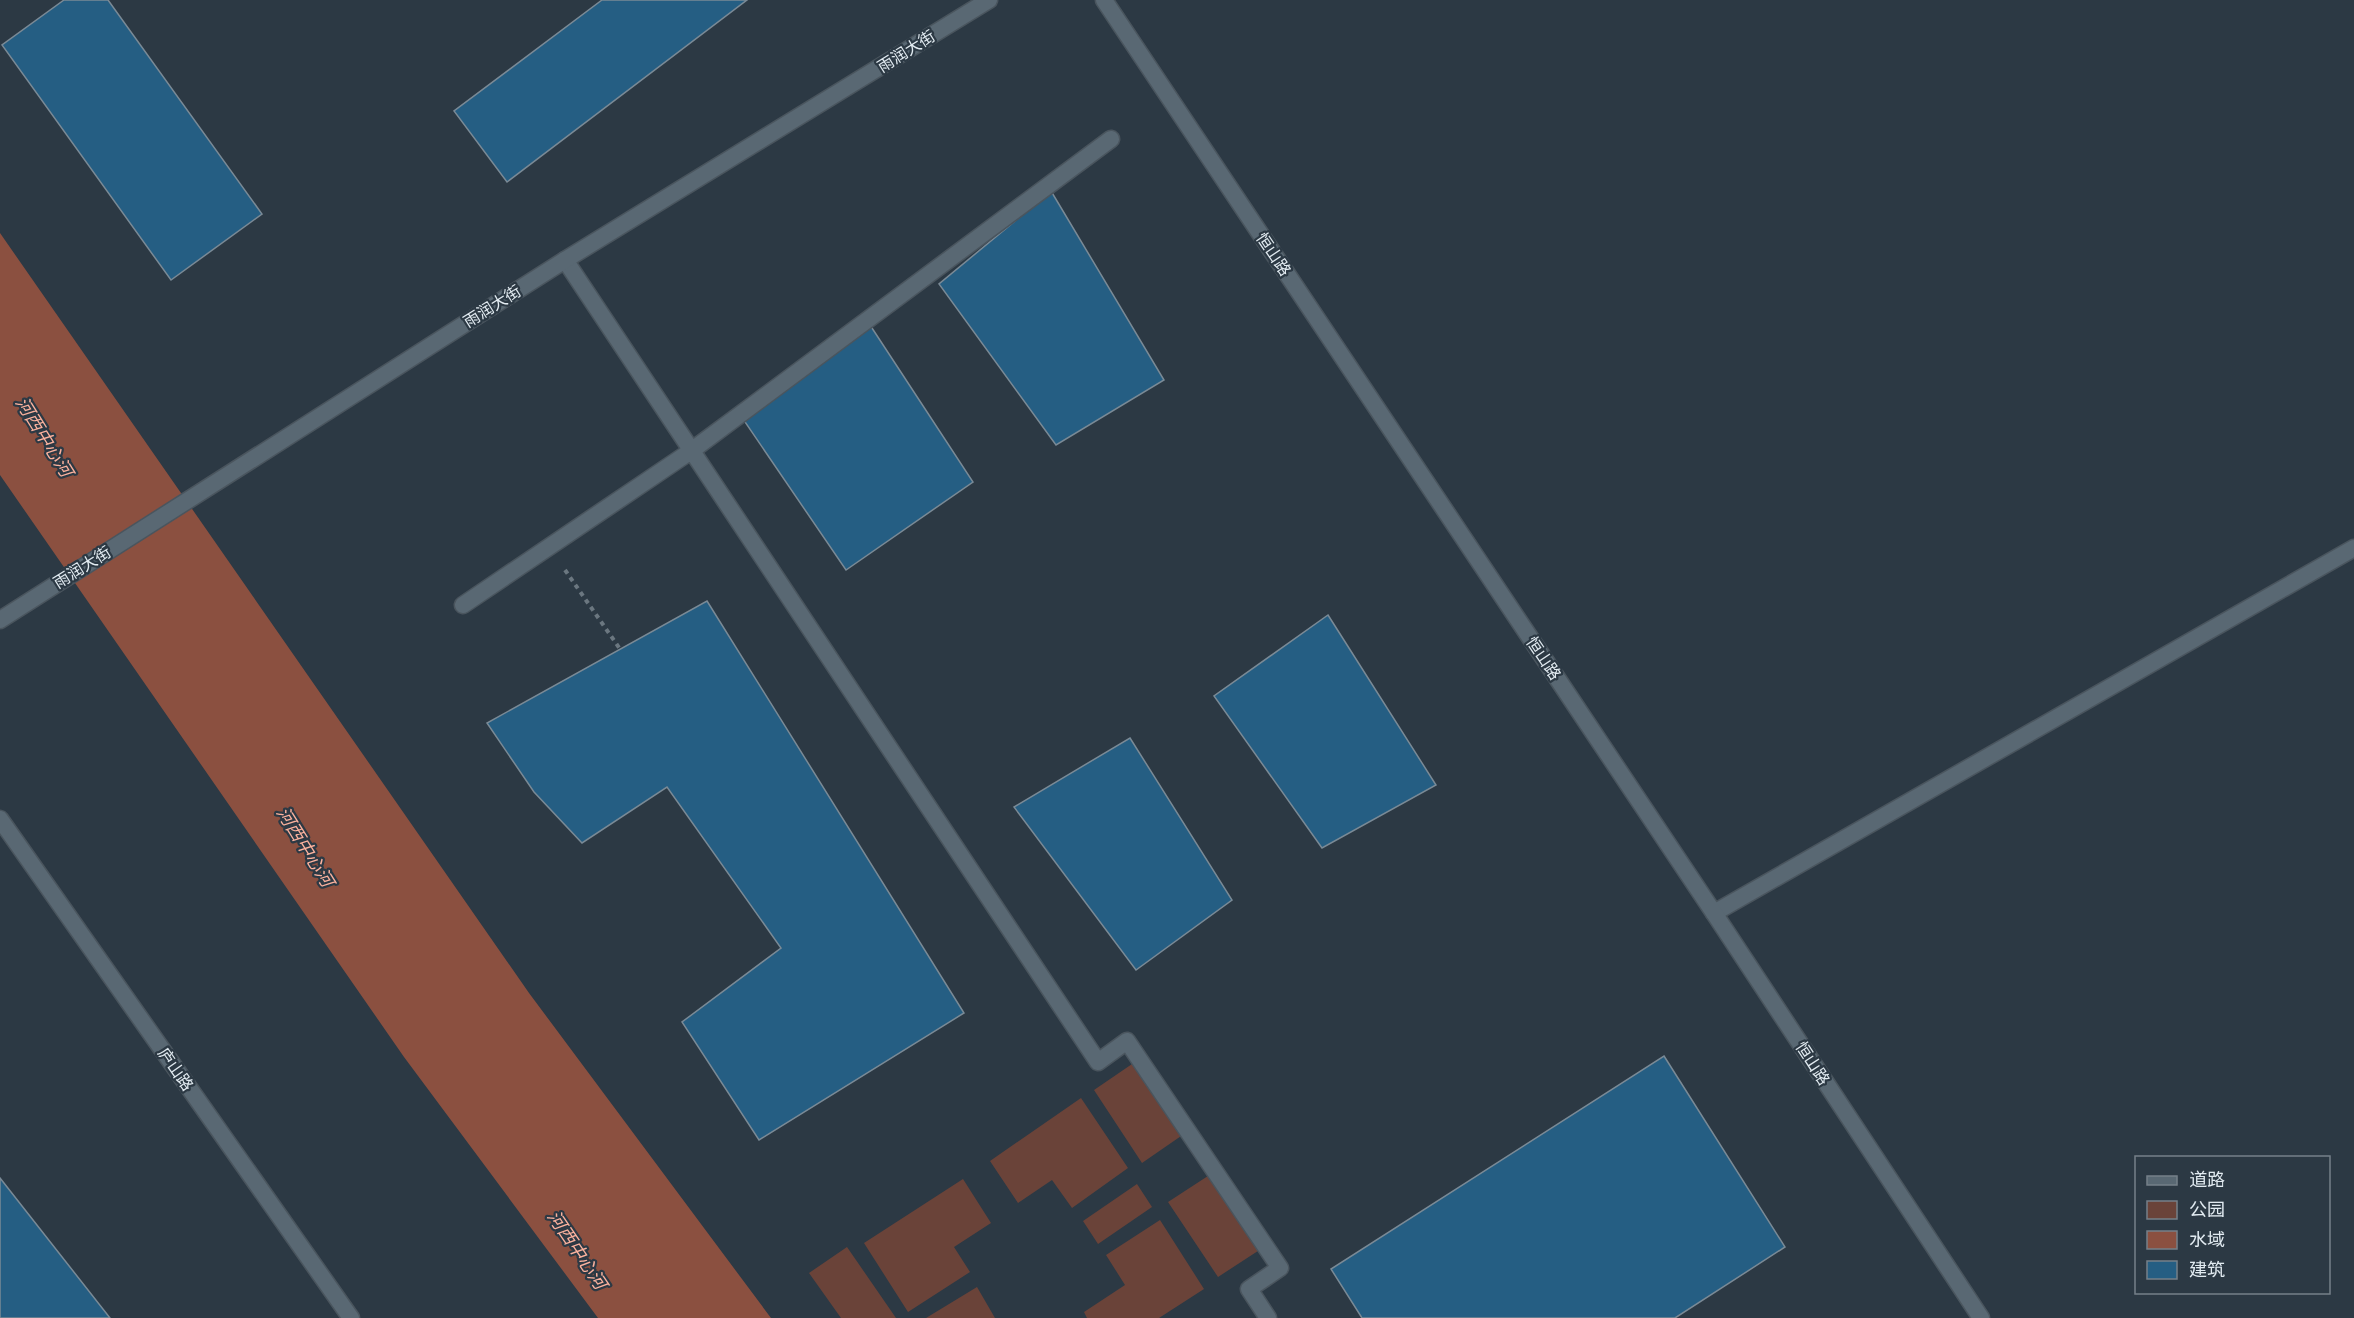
<svg xmlns="http://www.w3.org/2000/svg" width="2354" height="1318" font-family="Georgia,'Noto Sans SC',serif">
<style>
.green{fill:#6a4339}
.water{fill:#8b5040}
.building{fill:#255e83;stroke:#7a8a96;stroke-width:1.5}
.lines{fill:none;stroke-linecap:round;stroke-linejoin:round}
.service-casing{stroke:#4a555e;stroke-width:19}
.minor-casing{stroke:#4a555e;stroke-width:19}
.tertiary-casing{stroke:#4a555e;stroke-width:19}
.secondary-casing{stroke:#4a555e;stroke-width:19}
.path{stroke:#6b7780;stroke-width:4;stroke-dasharray:4.5 4.5;stroke-linecap:butt}
.service{stroke:#596873;stroke-width:16}
.minor{stroke:#596873;stroke-width:16}
.tertiary{stroke:#596873;stroke-width:16}
.secondary{stroke:#596873;stroke-width:16}
.labels{text-anchor:middle;stroke-width:4.5;stroke-linejoin:round;paint-order:stroke}
.street-label{font-size:16px;fill:#e2ebf1;stroke:#2c3944}
.water-label{font-size:18px;font-style:italic;fill:#fcb29e;stroke:#2c3944}
</style>
<rect width="100%" height="100%" fill="#2c3944"/>
<path class="green" d="M1135 1062 1184 1134 1142 1163 1094 1090Z
M1081 1098 1128 1168 1072 1208 1052 1180 1018 1203 990 1161Z
M1211 1174 1261 1249 1218 1277 1168 1202Z
M963 1179 991 1223 954 1247 970 1272 908 1312 864 1243Z
M1137 1184 1152 1207 1098 1244 1083 1221Z
M1160 1220 1204 1289 1159 1318H1087L1084 1312 1125 1285 1106 1255Z
M847 1247 896 1318H841L809 1273Z
M977 1287 995 1318H926Z"/>
<path class="water" d="M0 233 529 993 771 1318H598L404 1057 0 475Z"/>
<path class="building" d="M64 0H108L262 214 171 280 2 45Z
M602 0H747L507 182 454 111Z
M1051 191 1164 380 1056 445 939 284Z
M870 325 973 482 846 570 743 419Z
M707 601 964 1013 759 1140 682 1022 781 948 667 787 582 843 534 792 487 723Z
M1328 615 1436 785 1322 848 1214 696Z
M1130 738 1232 900 1136 970 1014 807Z
M1664 1056 1785 1247 1675 1318H1362L1331 1269Z
M0 1178 110 1318H0Z"/>
<g class="lines">
<g class="service-casing">
<path id="service" d="M565 260 1098 1062 1127 1041 1280 1268 1249 1289 1268 1318
M463 605 691 451 1111 139"/>
</g>
<g class="minor-casing">
<path id="minor" d="M1714 913 2354 548"/>
</g>
<g class="tertiary-casing">
<path id="tertiary" d="M1104 0 1714 913 1981 1318
M0 620 565 260 989 0"/>
</g>
<g class="secondary-casing">
<path id="secondary" d="M0 819 351 1318"/>
</g>
<path class="path" d="M565 570 620 649"/>
<use href="#service" class="service"/>
<use href="#minor" class="minor"/>
<use href="#tertiary" class="tertiary"/>
<use href="#secondary" class="secondary"/>
</g>
<g class="labels">
<g class="street-label">
<text transform="translate(906 51) rotate(-32)" y="6">雨润大街</text>
<text transform="translate(1274 254) rotate(56)" y="6">恒山路</text>
<text transform="translate(492 306) rotate(-32)" y="6">雨润大街</text>
<text transform="translate(82 567) rotate(-32)" y="6">雨润大街</text>
<text transform="translate(1544 658) rotate(56)" y="6">恒山路</text>
<text transform="translate(1813 1063) rotate(57)" y="6">恒山路</text>
<text transform="translate(176 1069) rotate(55)" y="6">庐山路</text>
</g>
<g class="water-label">
<text transform="translate(44 437) rotate(58)" y="6">河西中心河</text>
<text transform="translate(305 847) rotate(58)" y="6">河西中心河</text>
<text transform="translate(577 1250) rotate(56)" y="6">河西中心河</text>
</g>
</g>
<rect x="2135" y="1156" width="195" height="138" fill="#2c3944" stroke="#758089" stroke-width="1.5"/>
<rect x="2147" y="1176" width="30" height="9" fill="#596873" stroke="#758089" stroke-width="1.5"/>
<text x="2189" y="1186" font-size="18" fill="#e2ebf1">道路</text>
<rect x="2147" y="1201" width="30" height="18" fill="#6a4339" stroke="#758089" stroke-width="1.5"/>
<text x="2189" y="1216" font-size="18" fill="#e2ebf1">公园</text>
<rect x="2147" y="1231" width="30" height="18" fill="#8b5040" stroke="#758089" stroke-width="1.5"/>
<text x="2189" y="1246" font-size="18" fill="#e2ebf1">水域</text>
<rect x="2147" y="1261" width="30" height="18" fill="#255e83" stroke="#758089" stroke-width="1.5"/>
<text x="2189" y="1276" font-size="18" fill="#e2ebf1">建筑</text>
</svg>
